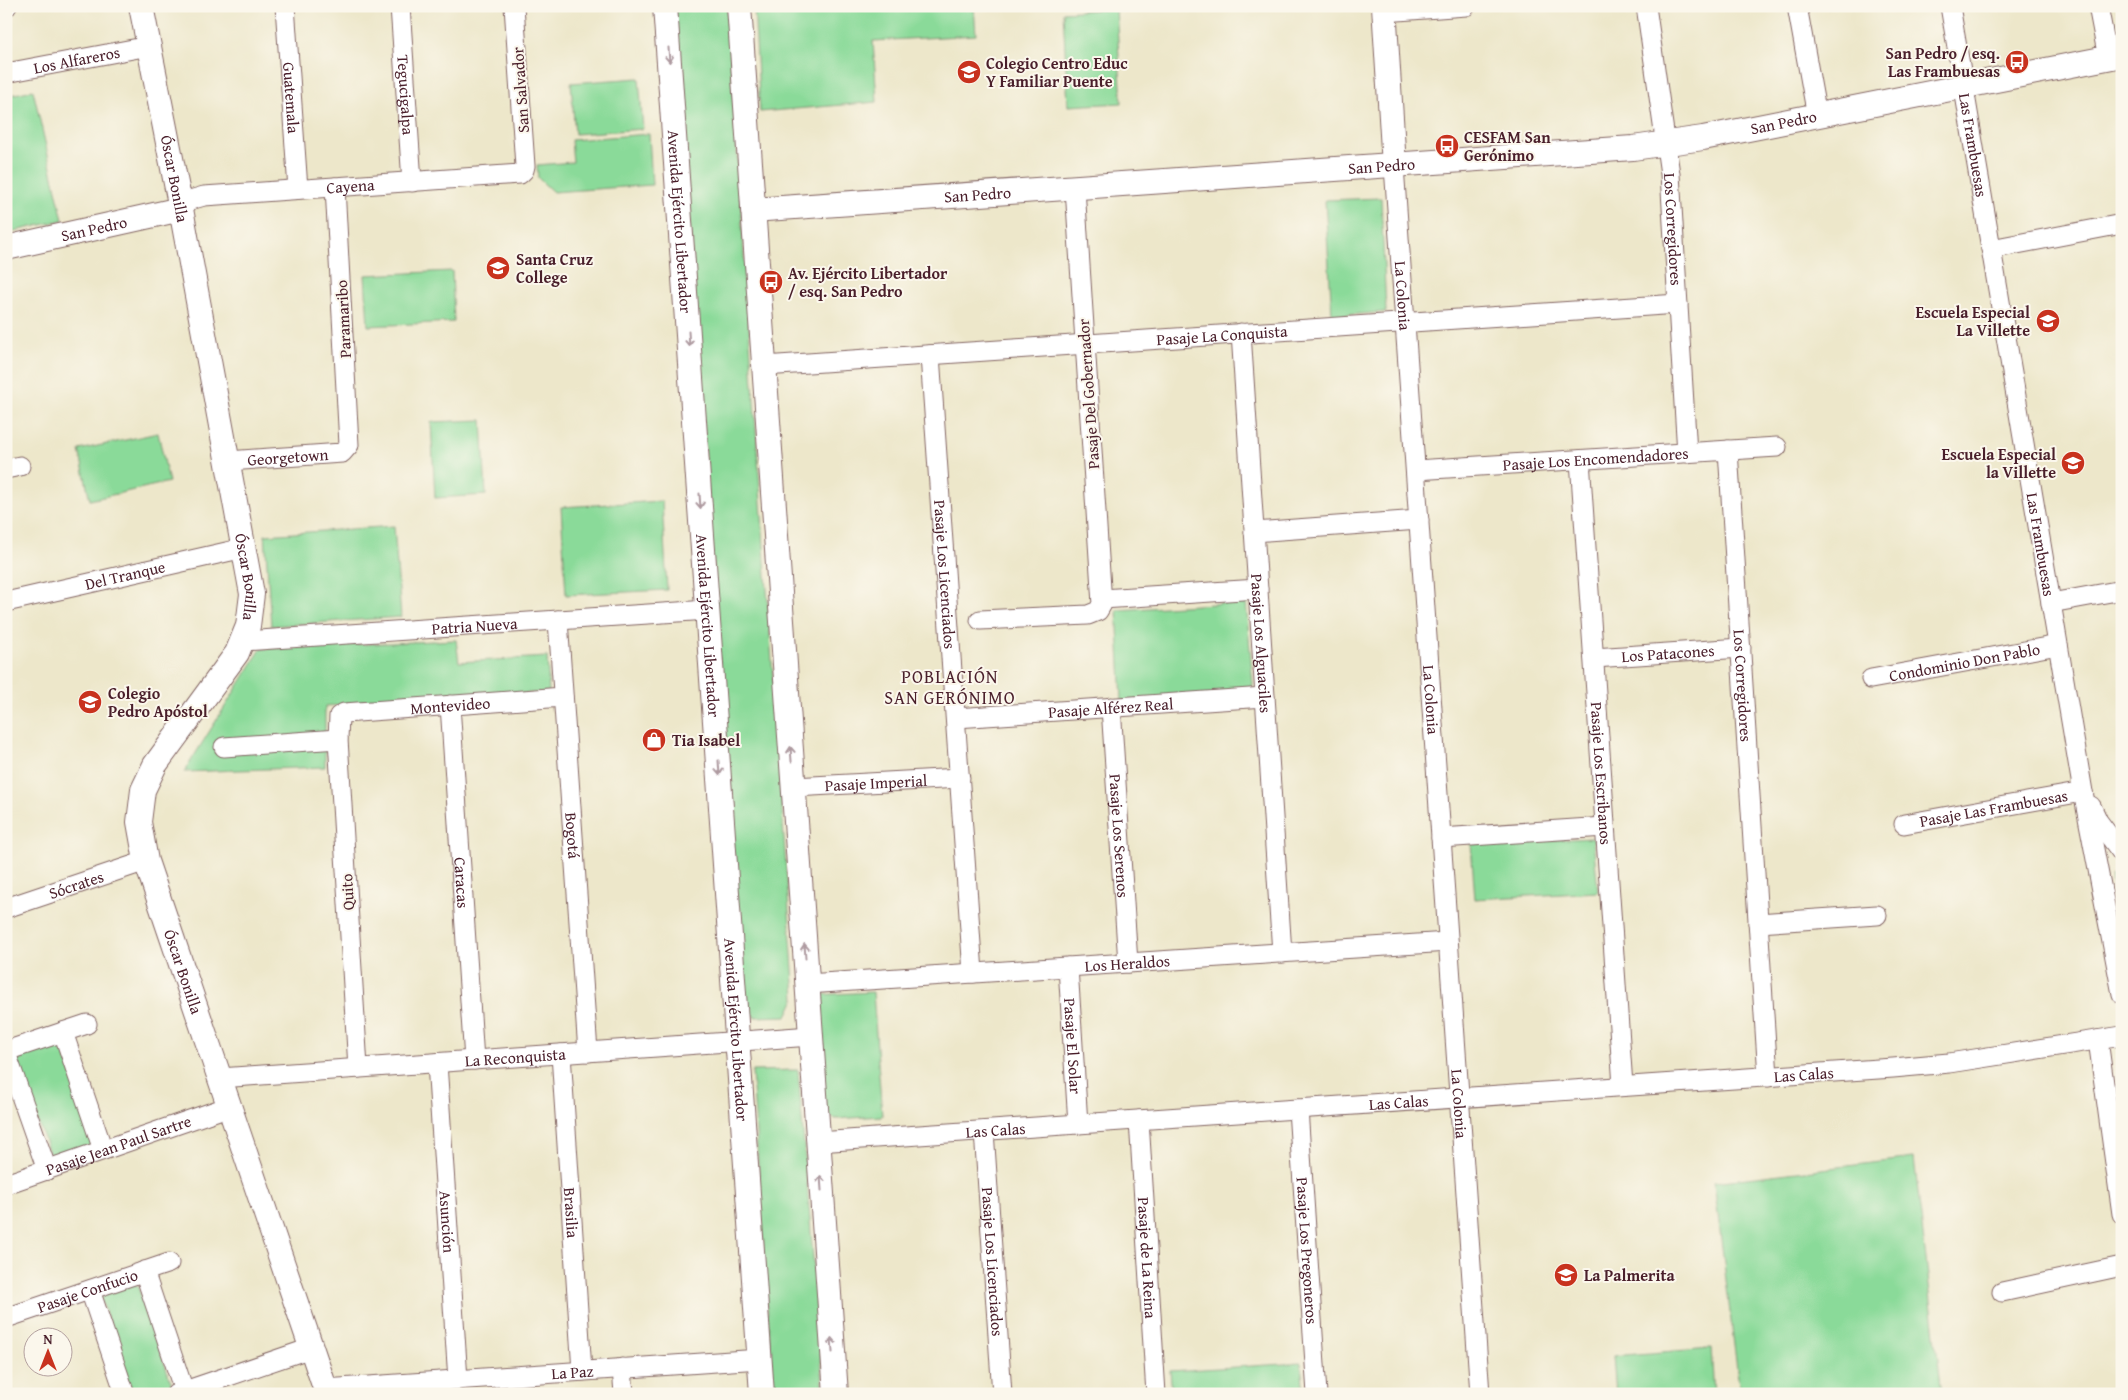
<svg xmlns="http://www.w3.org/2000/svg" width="2128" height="1400" font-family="'Gentium Book Plus',serif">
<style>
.green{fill:#8ada99;stroke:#6a7c62}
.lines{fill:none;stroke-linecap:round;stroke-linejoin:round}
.minor-casing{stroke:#836563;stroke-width:21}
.tertiary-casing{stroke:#836563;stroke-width:26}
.minor{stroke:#fff;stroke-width:19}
.tertiary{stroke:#fff;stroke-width:24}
.oneway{stroke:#ae9aa0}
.labels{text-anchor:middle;stroke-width:4;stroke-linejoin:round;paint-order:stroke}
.poi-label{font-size:16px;font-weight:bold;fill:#4a1f2b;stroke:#fbf7ec;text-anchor:start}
.street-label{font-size:16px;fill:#4a1f2b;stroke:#fbf7ec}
.neighbourhood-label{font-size:18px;letter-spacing:1px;fill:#4a1f2b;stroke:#fbf7ec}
</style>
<rect width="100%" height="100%" fill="#fbf7ec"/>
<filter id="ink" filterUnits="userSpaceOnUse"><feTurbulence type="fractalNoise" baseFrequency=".02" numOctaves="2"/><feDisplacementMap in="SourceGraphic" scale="10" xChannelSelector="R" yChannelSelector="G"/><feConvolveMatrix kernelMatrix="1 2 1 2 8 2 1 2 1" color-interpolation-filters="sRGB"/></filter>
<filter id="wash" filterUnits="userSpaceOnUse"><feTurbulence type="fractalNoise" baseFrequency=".0096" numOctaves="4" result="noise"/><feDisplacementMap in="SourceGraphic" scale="20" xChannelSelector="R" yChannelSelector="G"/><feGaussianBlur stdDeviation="1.12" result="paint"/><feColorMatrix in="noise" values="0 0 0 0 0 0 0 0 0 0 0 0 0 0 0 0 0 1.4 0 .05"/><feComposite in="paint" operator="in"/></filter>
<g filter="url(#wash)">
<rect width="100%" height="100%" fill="#ede7ca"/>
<path class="green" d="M675 6H727L795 999 787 1016 755 1017 743 1002Z
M754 6H974L976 35 873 41 877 102 760 112Z
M1116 9 1122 103 1068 106 1063 12Z
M639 78 643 129 575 134 571 83Z
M33 90 63 220 6 233V96Z
M649 134 652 185 553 192 538 178 537 165 573 162 571 140Z
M1381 198 1386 312 1332 316 1325 200Z
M452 271 454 322 368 326 365 275Z
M482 420 486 495 435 498 431 422Z
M158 433 169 482 90 500 79 450Z
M662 501 667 590 566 595 561 507Z
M394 526 401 617 271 626 265 535Z
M1246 602 1253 684 1248 695 1122 701 1117 610Z
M456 640 459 662 547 657 549 692 325 706V767L184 772 261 649Z
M1593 838 1598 892 1475 899 1471 844Z
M2120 875 2122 876V935L2111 876Z
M873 992 882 1116 836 1119 824 1115 814 995Z
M59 1039 96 1145 51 1158 14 1056Z
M798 1070 824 1394H773L752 1071Z
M1914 1158 1942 1394H1740L1714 1182Z
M133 1283 138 1287 171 1382 170 1388 154 1394H133L101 1299 104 1292Z
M1711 1348 1714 1394H1616L1613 1356Z
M1301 1363 1304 1394H1172L1170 1371Z"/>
</g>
<g filter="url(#ink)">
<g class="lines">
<g class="minor-casing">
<g id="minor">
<path d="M6 6H7"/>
<path id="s1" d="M285 6 298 189"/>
<path id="s2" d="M400 6 412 182"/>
<path id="s3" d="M1646 6 1670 174 1687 453"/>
<path d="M1797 6 1817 116"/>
<path id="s4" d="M1950 6 2083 792 2122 994"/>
<path d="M2098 6 2108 58"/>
<path d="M1384 12 1466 6"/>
<path id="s5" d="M6 73 149 46"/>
<path id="s6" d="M1394 166 1480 1394"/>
<path id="s7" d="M181 209 190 200 204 196 520 174 524 170 525 166 514 6"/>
<path d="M1991 249 2122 224"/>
<path id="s8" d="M1241 333 1282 953"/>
<path id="s9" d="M930 355 973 973"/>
<path id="s10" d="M764 366 1678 304"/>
<path id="s11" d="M1728 450 1768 1077"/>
<path id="s12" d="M1580 460 1623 1086"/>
<path id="s13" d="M228 461 342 453 349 445 335 187"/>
<path d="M6 469 20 466"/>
<path id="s14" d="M1416 470 1777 447"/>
<path d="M1254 532 1419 520"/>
<path d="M1102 599 1258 589"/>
<path id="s15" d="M6 602 244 548"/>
<path d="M2051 603 2122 590"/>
<path id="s16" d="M558 620 588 1052"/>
<path d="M980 620 1088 615 1098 611 1102 604 1075 188"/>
<path id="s17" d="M243 641 708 610"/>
<path id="s18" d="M1594 658 1741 648"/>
<path id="s19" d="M1871 679 2058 645"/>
<path id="s20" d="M450 705 474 1060"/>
<path id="s21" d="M1111 707 1128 963"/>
<path id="s22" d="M956 718 1265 697"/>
<path d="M224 747 338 739"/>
<path id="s23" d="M794 787 960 778"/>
<path d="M2091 806 2098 821 2122 853"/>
<path id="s24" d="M1904 824 2083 792"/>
<path d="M1441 838 1605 827"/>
<path id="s25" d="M6 908 146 861"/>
<path d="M1758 923 1877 915"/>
<path id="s26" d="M1068 967 1078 1124"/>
<path id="s27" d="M807 984 1448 942"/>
<path d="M63 1032 103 1150"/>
<path d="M2098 1040 2122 1214"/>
<path d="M6 1051 87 1024"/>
<path d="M6 1053 47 1170"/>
<path id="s28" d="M561 1054 582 1371"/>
<path id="s29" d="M437 1063 458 1380"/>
<path id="s30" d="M358 1068 338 739 339 716 344 713 563 697"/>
<path id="s31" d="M220 1078 811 1036"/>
<path id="s32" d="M1298 1109 1317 1394"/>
<path id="s33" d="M1139 1120 1156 1394"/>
<path id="s34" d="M984 1131 1002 1394"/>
<path id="s35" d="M818 1142 1893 1068 1949 1063 2122 1036"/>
<path id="s36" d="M6 1184 230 1106"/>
<path d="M144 1271 184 1391"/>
<path d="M90 1290 125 1394"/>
<path d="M2002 1292 2122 1266"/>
<path id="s37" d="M6 1318 169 1263"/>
<path d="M622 1368 624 1394"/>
<path id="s38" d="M325 1389 760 1359"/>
<path d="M176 1394 311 1348"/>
</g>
</g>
<g class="tertiary-casing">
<g id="tertiary">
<path id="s39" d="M141 6 181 209 252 594 248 626 237 653 155 765 143 790 139 822 146 861 327 1394"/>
<path id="s40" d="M665 6 762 1394"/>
<path d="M739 6 836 1394"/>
<path d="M1384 6 1394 166"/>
<path id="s41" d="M753 210 1633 148 1703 138 2122 55"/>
<path id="s42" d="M6 248 181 209"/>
</g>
</g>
<use href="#minor" class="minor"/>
<use href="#tertiary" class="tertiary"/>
</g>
<defs><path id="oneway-shaft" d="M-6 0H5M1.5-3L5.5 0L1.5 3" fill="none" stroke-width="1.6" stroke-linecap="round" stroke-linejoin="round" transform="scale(1.25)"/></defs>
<g class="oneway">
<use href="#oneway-shaft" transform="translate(669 55) rotate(86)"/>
<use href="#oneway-shaft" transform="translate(689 339) rotate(86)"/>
<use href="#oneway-shaft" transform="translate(700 501) rotate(86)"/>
<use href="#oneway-shaft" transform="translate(791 754) rotate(-94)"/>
<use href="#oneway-shaft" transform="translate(719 768) rotate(86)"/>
<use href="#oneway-shaft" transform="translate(805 951) rotate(-94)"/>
<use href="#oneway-shaft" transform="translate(821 1183) rotate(-94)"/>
<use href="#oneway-shaft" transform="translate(832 1345) rotate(-94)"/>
</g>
</g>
<defs>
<g id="bus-disc" transform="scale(1.25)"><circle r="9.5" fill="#c8321e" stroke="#fbf7ec"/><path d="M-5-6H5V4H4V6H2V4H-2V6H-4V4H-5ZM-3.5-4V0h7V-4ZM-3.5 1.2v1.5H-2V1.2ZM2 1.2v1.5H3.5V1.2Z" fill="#fff"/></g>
<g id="school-disc" transform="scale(1.25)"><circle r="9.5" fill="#c8321e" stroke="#fbf7ec"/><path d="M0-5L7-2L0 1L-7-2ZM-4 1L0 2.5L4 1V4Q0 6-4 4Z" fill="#fff"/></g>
<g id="shop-disc" transform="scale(1.25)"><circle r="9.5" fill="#c8321e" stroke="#fbf7ec"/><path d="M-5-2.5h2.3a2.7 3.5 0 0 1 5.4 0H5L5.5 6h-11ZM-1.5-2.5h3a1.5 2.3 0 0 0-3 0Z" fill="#fff"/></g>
</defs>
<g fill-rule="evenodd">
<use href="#bus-disc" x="2017" y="62"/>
<use href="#school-disc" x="969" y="72"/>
<use href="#bus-disc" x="1447" y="146"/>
<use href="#school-disc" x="498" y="268"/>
<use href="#bus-disc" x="771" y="282"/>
<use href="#school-disc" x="2048" y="321"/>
<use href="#school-disc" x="2073" y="463"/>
<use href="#school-disc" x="90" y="702"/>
<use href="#shop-disc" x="654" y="740"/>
<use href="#school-disc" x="1566" y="1275"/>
</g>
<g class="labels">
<g class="poi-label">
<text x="2000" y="59" text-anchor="end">San Pedro / esq.<tspan x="2000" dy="18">Las Frambuesas</tspan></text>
<text x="986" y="69">Colegio Centro Educ<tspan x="986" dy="18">Y Familiar Puente</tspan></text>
<text x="1464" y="143">CESFAM San<tspan x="1464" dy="18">Gerónimo</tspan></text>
<text x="516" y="265">Santa Cruz<tspan x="516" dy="18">College</tspan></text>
<text x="788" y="279">Av. Ejército Libertador<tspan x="788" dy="18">/ esq. San Pedro</tspan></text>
<text x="2030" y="318" text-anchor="end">Escuela Especial<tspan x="2030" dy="18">La Villette</tspan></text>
<text x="2056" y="460" text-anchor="end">Escuela Especial<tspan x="2056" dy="18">la Villette</tspan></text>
<text x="108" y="699">Colegio<tspan x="108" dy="18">Pedro Apóstol</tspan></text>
<text x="672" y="746">Tia Isabel</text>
<text x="1584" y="1281">La Palmerita</text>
</g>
<g class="street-label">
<text dy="6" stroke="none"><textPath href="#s5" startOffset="72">Los Alfareros</textPath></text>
<text transform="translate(520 90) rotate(-94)" y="6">San Salvador</text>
<text dy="6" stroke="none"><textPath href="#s2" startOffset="89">Tegucigalpa</textPath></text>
<text dy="6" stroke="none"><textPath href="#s1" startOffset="92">Guatemala</textPath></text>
<text dy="6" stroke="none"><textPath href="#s41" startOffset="1035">San Pedro</textPath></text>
<text dy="6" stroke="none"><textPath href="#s4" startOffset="141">Las Frambuesas</textPath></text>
<text dy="6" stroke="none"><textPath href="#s41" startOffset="630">San Pedro</textPath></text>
<text dy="6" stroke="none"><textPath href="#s39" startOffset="176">Óscar Bonilla</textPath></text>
<text dy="6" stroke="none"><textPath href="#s7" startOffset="174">Cayena</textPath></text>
<text dy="6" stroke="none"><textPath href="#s41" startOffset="225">San Pedro</textPath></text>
<text dy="6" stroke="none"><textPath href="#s40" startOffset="216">Avenida Ejército Libertador</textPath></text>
<text dy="6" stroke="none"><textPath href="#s42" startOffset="90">San Pedro</textPath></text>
<text dy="6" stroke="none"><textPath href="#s3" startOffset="225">Los Corregidores</textPath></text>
<text dy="6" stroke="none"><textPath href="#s6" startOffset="130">La Colonia</textPath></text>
<text transform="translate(343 319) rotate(-93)" y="6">Paramaribo</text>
<text dy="6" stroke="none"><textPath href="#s10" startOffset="459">Pasaje La Conquista</textPath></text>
<text transform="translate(1088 394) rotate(-94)" y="6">Pasaje Del Gobernador</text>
<text dy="6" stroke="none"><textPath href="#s13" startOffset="60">Georgetown</textPath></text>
<text dy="6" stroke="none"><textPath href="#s14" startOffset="180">Pasaje Los Encomendadores</textPath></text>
<text dy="6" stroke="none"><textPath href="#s4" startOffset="546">Las Frambuesas</textPath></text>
<text dy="6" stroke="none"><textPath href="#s9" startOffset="220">Pasaje Los Licenciados</textPath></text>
<text dy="6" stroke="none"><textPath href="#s15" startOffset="122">Del Tranque</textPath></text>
<text dy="6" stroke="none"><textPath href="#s39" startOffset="581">Óscar Bonilla</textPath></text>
<text dy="6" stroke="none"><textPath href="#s40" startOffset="621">Avenida Ejército Libertador</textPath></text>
<text dy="6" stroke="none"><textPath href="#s17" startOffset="232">Patria Nueva</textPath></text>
<text dy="6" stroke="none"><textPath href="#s8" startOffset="311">Pasaje Los Alguaciles</textPath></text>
<text dy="6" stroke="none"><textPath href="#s18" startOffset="74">Los Patacones</textPath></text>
<text dy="6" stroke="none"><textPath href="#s19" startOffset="95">Condominio Don Pablo</textPath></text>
<text dy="6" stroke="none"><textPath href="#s11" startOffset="236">Los Corregidores</textPath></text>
<text dy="6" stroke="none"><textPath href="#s6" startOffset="535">La Colonia</textPath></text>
<text dy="6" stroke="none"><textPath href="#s30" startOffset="465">Montevideo</textPath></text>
<text dy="6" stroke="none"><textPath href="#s22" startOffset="155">Pasaje Alférez Real</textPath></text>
<text dy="6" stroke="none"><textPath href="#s12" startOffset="314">Pasaje Los Escribanos</textPath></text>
<text dy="6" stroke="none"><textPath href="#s23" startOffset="82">Pasaje Imperial</textPath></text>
<text dy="6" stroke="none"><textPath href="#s24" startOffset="91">Pasaje Las Frambuesas</textPath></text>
<text dy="6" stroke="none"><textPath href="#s21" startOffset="129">Pasaje Los Serenos</textPath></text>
<text dy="6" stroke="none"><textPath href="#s16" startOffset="216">Bogotá</textPath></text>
<text dy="6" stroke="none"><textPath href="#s20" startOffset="178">Caracas</textPath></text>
<text dy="6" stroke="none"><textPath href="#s25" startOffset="74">Sócrates</textPath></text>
<text transform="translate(347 892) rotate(-93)" y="6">Quito</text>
<text dy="6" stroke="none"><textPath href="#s27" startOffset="321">Los Heraldos</textPath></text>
<text dy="6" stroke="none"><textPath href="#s39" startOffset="1015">Óscar Bonilla</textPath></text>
<text dy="6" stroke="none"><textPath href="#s40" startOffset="1026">Avenida Ejército Libertador</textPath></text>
<text dy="6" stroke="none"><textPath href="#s26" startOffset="79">Pasaje El Solar</textPath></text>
<text dy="6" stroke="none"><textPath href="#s31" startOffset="296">La Reconquista</textPath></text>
<text dy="6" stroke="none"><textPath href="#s35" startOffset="988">Las Calas</textPath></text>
<text dy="6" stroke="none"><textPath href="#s35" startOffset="582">Las Calas</textPath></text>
<text dy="6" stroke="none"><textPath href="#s6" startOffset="940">La Colonia</textPath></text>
<text dy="6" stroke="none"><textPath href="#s35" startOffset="178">Las Calas</textPath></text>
<text dy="6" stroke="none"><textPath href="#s36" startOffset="119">Pasaje Jean Paul Sartre</textPath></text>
<text dy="6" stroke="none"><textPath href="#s28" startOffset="159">Brasilia</textPath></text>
<text dy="6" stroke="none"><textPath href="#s29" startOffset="159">Asunción</textPath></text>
<text dy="6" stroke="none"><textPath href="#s32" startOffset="142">Pasaje Los Pregoneros</textPath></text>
<text dy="6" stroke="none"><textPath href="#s33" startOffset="138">Pasaje de La Reina</textPath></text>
<text dy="6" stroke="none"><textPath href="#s34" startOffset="131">Pasaje Los Licenciados</textPath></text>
<text dy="6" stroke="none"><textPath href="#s37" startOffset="86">Pasaje Confucio</textPath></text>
<text dy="6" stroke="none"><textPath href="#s38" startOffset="248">La Paz</textPath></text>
</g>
<g class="neighbourhood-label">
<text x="950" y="683">POBLACIÓN<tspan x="950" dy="21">SAN GERÓNIMO</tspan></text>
</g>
</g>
<rect width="2128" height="1400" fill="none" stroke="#fbf7ec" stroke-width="25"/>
<g transform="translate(48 1352)"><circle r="24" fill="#fbf7ec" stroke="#b4a19f"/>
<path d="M0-4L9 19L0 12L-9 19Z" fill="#c8321e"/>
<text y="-8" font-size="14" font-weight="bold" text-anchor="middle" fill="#4a1f2b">N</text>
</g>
</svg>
